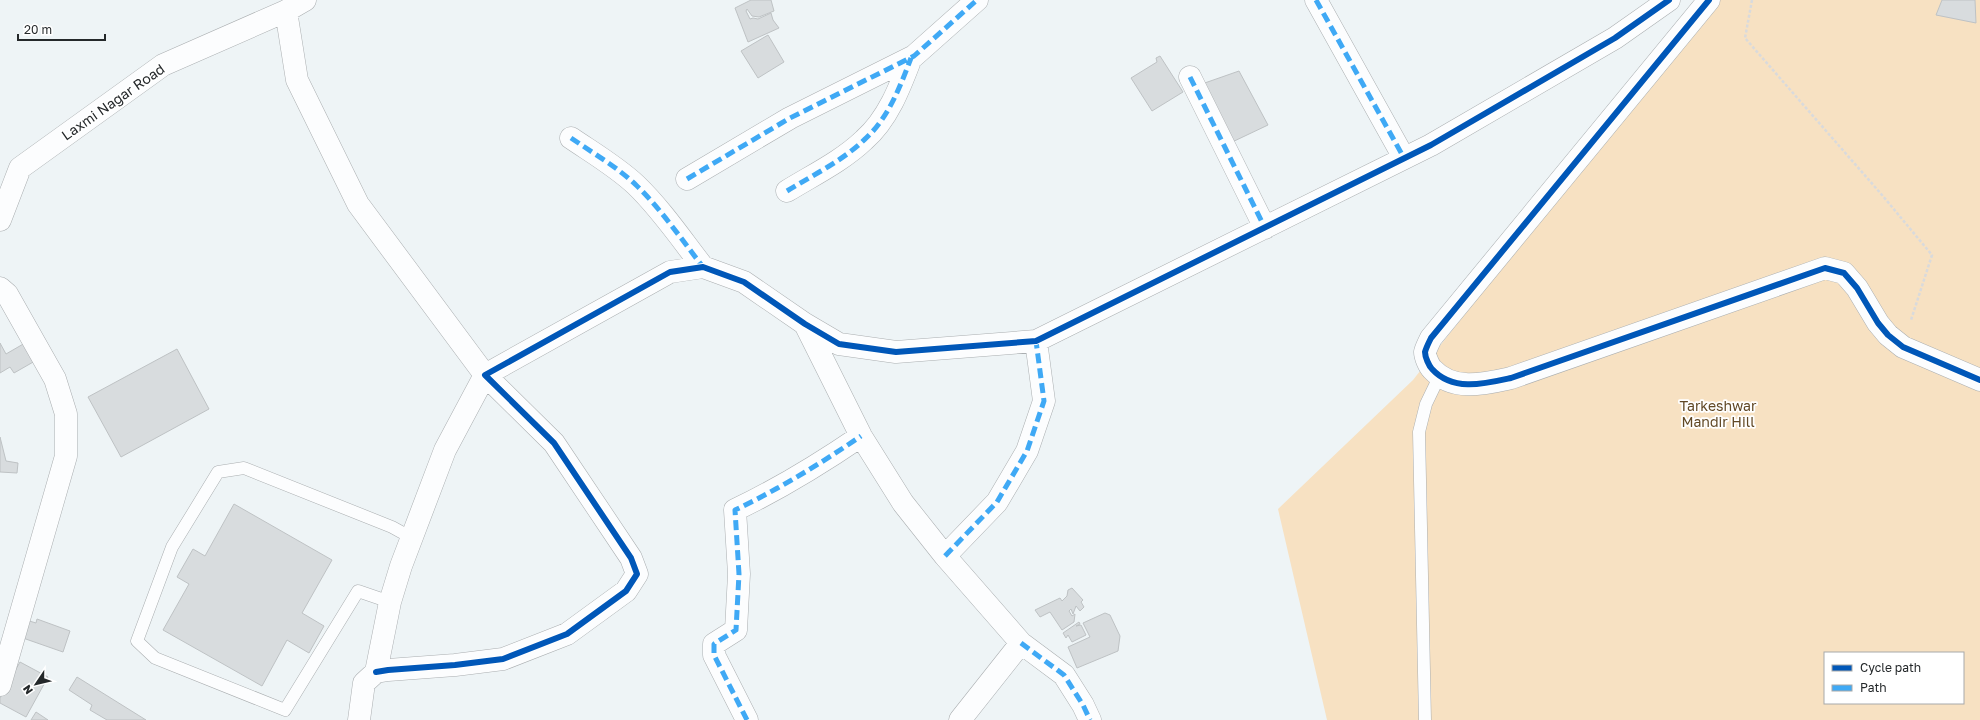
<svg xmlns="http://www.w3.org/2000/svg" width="1980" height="720" font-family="'Golos Text',sans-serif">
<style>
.green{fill:#f7e1c2;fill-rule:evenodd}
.building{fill:#d8dcde;stroke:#bec2c4}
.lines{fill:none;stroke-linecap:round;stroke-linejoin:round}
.lane-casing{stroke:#aaaeb0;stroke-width:13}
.street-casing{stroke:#aaaeb0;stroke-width:23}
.path{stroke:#d9dadc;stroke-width:2.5;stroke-dasharray:3 2;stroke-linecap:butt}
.lane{stroke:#fcfdfe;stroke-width:12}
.street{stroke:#fcfdfe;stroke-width:22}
.quiet{stroke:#3fa9f5;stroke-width:5;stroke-dasharray:10 5;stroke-linecap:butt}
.cycleway-casing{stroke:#fff;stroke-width:8}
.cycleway{stroke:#0057b8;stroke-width:6}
.labels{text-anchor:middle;stroke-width:3.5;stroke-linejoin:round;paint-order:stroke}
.street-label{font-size:14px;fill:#24282a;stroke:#fff}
.park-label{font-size:14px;fill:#614825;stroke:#fff}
</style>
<rect width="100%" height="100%" fill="#eef4f6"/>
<path class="green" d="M1712 0H1980V720H1327L1278 509 1413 380ZM1825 653H1963V703H1825Z"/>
<path class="building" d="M751 0H771L774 11 759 17 752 16 747 9 746 11 750 19 753 18 758 19 771 13 773 20 779 28 748 42 735 8Z
M1942 0H1975L1976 23 1936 15Z
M768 35 784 62 758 78 741 51Z
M1160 56 1183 92 1152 111 1131 78 1157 62 1156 58Z
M1239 71 1268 125 1228 144 1199 85Z
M0 343 6 354 25 343 35 361 14 373 10 367 0 373Z
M177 349 209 409 121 457 88 397Z
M0 437 6 461 18 463 17 473 0 472Z
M234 504 332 560 302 613 324 626 309 653 287 640 262 686 163 630 189 584 177 577 193 549 205 556Z
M1072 588 1083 600 1081 602 1084 607 1080 611 1076 606 1073 614 1071 609 1069 611 1072 616 1075 614 1074 622 1062 630 1050 612 1040 617 1035 610 1060 598 1062 601 1067 596 1068 590Z
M1105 613 1110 615 1120 636 1118 651 1077 668 1068 647 1090 637 1083 623Z
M37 619 70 631 63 652 20 637 26 620 36 623Z
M1079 622 1080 624 1076 626 1081 625 1086 635 1072 642 1068 635 1066 638 1063 633Z
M20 662 48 677 26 717 0 703V698Z
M77 677 146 720H107L90 710 92 705 69 690Z
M36 712 48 720H31Z"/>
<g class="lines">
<g class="lane-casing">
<path id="lane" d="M390 602 358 591 285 710 155 658 137 641 172 547 218 472 244 468 392 527 412 538
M1425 720 1419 432 1426 404 1439 377"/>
</g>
<g class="street-casing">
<path id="street" d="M1316 0 1404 158
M1709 0 1431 338C1429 342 1426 348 1425 352 1425 357 1429 366 1432 369 1453 392 1484 384 1511 378L1825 268 1844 273 1857 288 1878 323 1888 335 1903 347 1980 380
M286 11 297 80 358 204 485 375 445 450 401 566 390 602 376 672 364 683 359 720
M1190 77 1265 228
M571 138C593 153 617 167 636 185 661 209 682 240 703 267
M687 179 790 118 914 56 977 0
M787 191C813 175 842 161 864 140 888 119 900 87 911 58
M0 220 20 168 163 65 286 11 305 0
M0 288 7 294 55 379 66 414V456L0 685
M805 324 861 436 903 503 945 556 1021 643 1064 675 1083 705 1090 720
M945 556 997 502 1027 451 1044 401 1036 341
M376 672 388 670 455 665 503 659 567 634 626 591 637 574 631 558 554 443 485 375 670 272 703 267 744 282 805 324 839 344 896 352 1036 341 1431 145 1615 38 1669 0
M747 720 714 655V644L736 630 739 574 735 510C779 489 820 464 861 436
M960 720 1021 643"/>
</g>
<path class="path" d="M1752 0 1745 38 1882 195 1932 255 1911 320"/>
<use href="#lane" class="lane"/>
<use href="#street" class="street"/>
<path class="quiet" d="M1316 0 1404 158
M1190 77 1265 228
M571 138C593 153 617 167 636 185 661 209 682 240 703 267
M687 179 790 118 914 56 977 0
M787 191C813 175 842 161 864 140 888 119 900 87 911 58
M945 556 997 502 1027 451 1044 401 1036 341
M1021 643 1064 675 1083 705 1090 720
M747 720 714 655V644L736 630 739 574 735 510C779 489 820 464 861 436"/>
<g class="cycleway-casing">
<path id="cycleway" d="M1709 0 1431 338C1429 342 1426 348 1425 352 1425 357 1429 366 1432 369 1453 392 1484 384 1511 378L1825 268 1844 273 1857 288 1878 323 1888 335 1903 347 1980 380
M376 672 388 670 455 665 503 659 567 634 626 591 637 574 631 558 554 443 485 375 670 272 703 267 744 282 805 324 839 344 896 352 1036 341 1431 145 1615 38 1669 0"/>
</g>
<use href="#cycleway" class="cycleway"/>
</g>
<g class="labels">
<g class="street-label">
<text transform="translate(113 102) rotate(-35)" y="5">Laxmi Nagar Road</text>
</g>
<g class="park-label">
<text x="1718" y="411">Tarkeshwar<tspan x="1718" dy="16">Mandir Hill</tspan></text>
</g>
</g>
<rect x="1824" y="652" width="140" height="52" fill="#ffffff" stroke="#a7a9aa"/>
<rect x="1832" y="665" width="20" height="6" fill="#0057b8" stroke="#a7a9aa"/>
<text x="1860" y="672" font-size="12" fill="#24282a">Cycle path</text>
<rect x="1832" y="685" width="20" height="6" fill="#3fa9f5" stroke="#a7a9aa"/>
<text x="1860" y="692" font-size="12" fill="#24282a">Path</text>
<g transform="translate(36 684) rotate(235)" stroke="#ffffff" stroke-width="3" paint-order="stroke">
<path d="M0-3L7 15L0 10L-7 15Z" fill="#24282a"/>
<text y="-6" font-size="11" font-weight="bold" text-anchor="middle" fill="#24282a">N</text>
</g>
<path d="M18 34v6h87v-6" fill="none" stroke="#24282a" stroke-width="2"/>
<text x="24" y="34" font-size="12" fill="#24282a" stroke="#ffffff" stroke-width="3" paint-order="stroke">20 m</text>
</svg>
